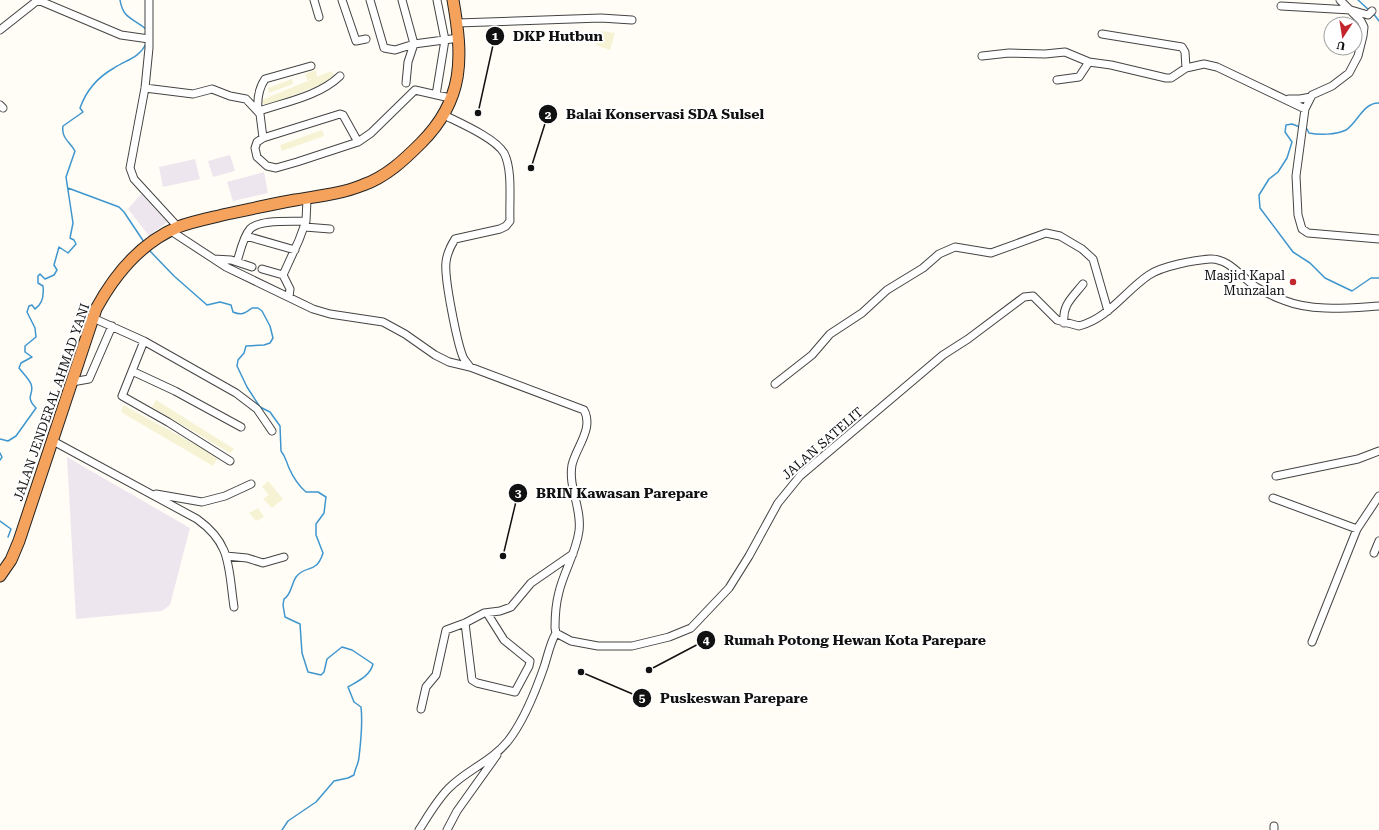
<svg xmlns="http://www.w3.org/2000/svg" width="1379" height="830" font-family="'Roboto Serif',serif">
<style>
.industrial{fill:#eee6ef}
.farmland{fill:#f6f3d4}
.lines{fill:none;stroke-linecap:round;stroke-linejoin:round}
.stream{stroke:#3f96cf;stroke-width:1.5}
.minor-casing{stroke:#444;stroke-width:9}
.highway-casing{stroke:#222;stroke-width:13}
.minor{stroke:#fff;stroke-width:7}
.highway{stroke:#f5a25d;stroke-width:11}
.poi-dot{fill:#c4262e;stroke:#fff;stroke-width:1.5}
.labels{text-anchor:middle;stroke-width:4;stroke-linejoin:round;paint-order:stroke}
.poi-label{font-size:13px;fill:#111;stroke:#fff;text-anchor:end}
.street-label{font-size:13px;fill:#111;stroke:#fff}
.leader{fill:none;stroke:#111;stroke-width:1.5}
.callout-dot{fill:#111;stroke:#fff;stroke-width:1.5}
.mark-label{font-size:12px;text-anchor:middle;font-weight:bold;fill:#fff}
.callout-label{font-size:14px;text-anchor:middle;font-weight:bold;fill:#111;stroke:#fff;stroke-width:4;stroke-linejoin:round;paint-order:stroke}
</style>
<rect width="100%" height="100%" fill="#fffdf5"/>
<path class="industrial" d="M230 155 235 171 213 177 208 161Z
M195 159 200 179 163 187 159 167Z
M264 172 268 193 233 201 227 182Z
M141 194 167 222 149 236 128 209Z
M67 457 190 528 170 605 162 611 76 619Z"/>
<path class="farmland" d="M601 31 615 33 610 50 596 45Z
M316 70 317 77 331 71 334 75 326 83 264 106 262 100 312 79 307 80 305 74Z
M292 79 293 84 269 93 268 88Z
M322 130 324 136 282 151 280 145Z
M156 400 234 449 230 453 152 407Z
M123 405 218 457 213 466 121 412Z
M268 481 283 499 272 508 263 499 269 495 262 487Z
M258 508 264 517 256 521 249 513Z"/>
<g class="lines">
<path class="stream" d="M120 0C123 19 133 18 146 29
M1358 0 1370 11
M1373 13 1379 21
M1300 127 1292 124 1286 125 1285 132 1292 142 1287 158 1278 172 1269 179 1259 195 1260 208 1293 252 1310 263 1325 278 1352 291 1371 278H1379
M1304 128 1307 129 1309 133C1319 135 1336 135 1346 130 1357 123 1364 102 1379 103
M68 188 119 207 124 212 144 242
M149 250 174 276 207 305 220 302 231 305 233 312C242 316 245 313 252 308H258L262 311 270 326 273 338 270 343 264 345 246 346 244 353 238 360 237 366 247 387 260 407 270 412 280 426 281 451C286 457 286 461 289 468 293 477 299 486 306 492H318L326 497 324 513 316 524V535L323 553C316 575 306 564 296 577 291 584 292 594 284 599L283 605 285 617 300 624 302 653 308 672 321 675 324 672 327 659 342 647 352 650 373 664C370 676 358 681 348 687L354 702 361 707C363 724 361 740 359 757 359 763 355 768 354 775L348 778 334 781 316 802 288 821 282 830
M0 439 8 441 16 436 36 408C24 396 35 394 31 384 29 379 23 373 19 368L21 363 32 357 25 352V346L36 337 35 328 27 312 29 306 32 305 35 309C43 304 44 295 43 286L38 283V276L40 274 45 279 54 275 57 270 54 265 59 247 68 253 76 244 74 240 70 238 73 223 66 177 75 151C70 142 61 138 63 126L83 112 80 108C86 91 98 77 114 68 126 60 139 58 146 44
M0 453 2 457 0 460
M0 521 11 529 8 537"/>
<g class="minor-casing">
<path id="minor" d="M38 0 121 35 149 39
M149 0V48L145 88 130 168 134 179 178 227
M314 0 319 17
M342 0 356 41 366 39
M370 0 384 48 395 50 414 44
M402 0 414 44 459 38
M1340 0 1361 21 1364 27 1363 36 1358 56 1349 73 1332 86 1312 95 1305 109 1296 176 1298 215 1302 229 1308 233 1379 239
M1281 6 1351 10 1368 15 1372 11
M457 23 601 18 632 20
M0 30 38 0
M1102 34 1182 47 1185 52 1186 68
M982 56 1009 53 1045 54 1065 52 1089 62 1111 65 1166 78H1171L1186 68 1204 64 1217 67 1305 109
M1057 80 1079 77 1089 62
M406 83 408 62 414 44
M145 88 193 94 212 89 230 96 246 99 260 114 263 138
M436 95 445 40 437 0
M1289 99H1300L1311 97
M0 105 3 108
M258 111C257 100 259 88 265 79L311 66
M259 111C286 102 319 96 340 76
M444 115C460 123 495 138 504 153 513 170 509 202 510 221L506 226 500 229 455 239C450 247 447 253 446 262 444 278 457 342 463 357 465 361 468 364 470 367
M358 142 343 115 340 114 263 138 257 142 255 148 257 157 267 166 276 168 297 162 358 142 371 133 415 90 450 98
M305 227 330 229
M171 231 226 267 313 309 330 314 383 322 405 334 435 355 449 362 470 367 584 410C594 429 576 447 572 465 568 487 582 508 579 531 576 553 564 571 559 592 556 603 555 616 555 628L556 633 571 641 598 646H632L669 637 691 628 729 588 749 556 778 503 800 476 943 355 968 339 1024 297 1033 296 1057 320 1079 326C1109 318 1125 291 1149 275 1162 266 1195 260 1210 259 1229 258 1242 278 1256 287 1265 292 1274 297 1283 300 1313 312 1347 308 1379 306
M246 236 295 250
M214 259 231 260 252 267
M237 262C240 252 243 237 250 229 260 219 292 222 306 221L307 199
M262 269 283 275 290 289 289 297
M283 275 299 240 306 221
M93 318 144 341 236 393 257 409 272 431
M1064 323C1062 305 1072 298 1083 284
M144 341 122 396 168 422 230 461
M132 371 175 391 241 427
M72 382 89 379 112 326
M775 384 812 355 830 334 862 313 887 290 923 268 939 254 955 247 991 253 1046 233 1060 236 1082 249 1093 259 1108 311
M53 441 197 519C232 544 228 567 234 607
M1276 476 1358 459 1379 451
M156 494 202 502 225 496 251 484
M1273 498 1357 529
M1374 553 1379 541
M226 556 247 558 263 563 284 557
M465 623 472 680 477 683 515 692 529 666 530 661 504 640 487 613
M1312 642 1357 529 1379 496
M421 709 426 687 436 675 446 630 465 623 484 613 500 611 511 607 531 583 573 554
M419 830C428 816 437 800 449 788 467 770 492 761 508 741 523 722 536 690 544 667 548 655 550 643 556 633
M447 830 457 811 497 755
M1274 830V826"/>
</g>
<g class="highway-casing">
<path id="highway" d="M0 576 11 560 19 541 96 309C115 274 140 243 178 227 194 221 211 218 227 214 250 209 273 204 295 200 318 196 341 194 363 185 386 177 404 160 421 143 465 99 463 57 453 0"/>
</g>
<use href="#minor" class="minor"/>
<use href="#highway" class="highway"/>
</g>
<circle class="poi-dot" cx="1293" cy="282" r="4"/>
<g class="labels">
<g class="poi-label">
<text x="1285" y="280">Masjid Kapal<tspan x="1285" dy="15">Munzalan</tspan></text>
</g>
<g class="street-label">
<text transform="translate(51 402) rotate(-71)" y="5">JALAN JENDERAL AHMAD YANI</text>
<text transform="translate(822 443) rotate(-41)" y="5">JALAN SATELIT</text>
</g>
</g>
<path class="leader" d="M478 113L495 36M531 168L548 114M503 556L518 493M649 670L706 640M581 672L642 698"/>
<g class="callout-dot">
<circle cx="478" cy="113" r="4"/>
<circle cx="531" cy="168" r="4"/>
<circle cx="503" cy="556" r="4"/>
<circle cx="649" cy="670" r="4"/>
<circle cx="581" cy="672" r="4"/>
<circle cx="495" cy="36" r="10"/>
<circle cx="548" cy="114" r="10"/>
<circle cx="518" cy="493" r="10"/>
<circle cx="706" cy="640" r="10"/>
<circle cx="642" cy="698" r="10"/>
</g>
<g class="mark-label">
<text x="495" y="40">1</text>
<text x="548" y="119">2</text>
<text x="518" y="497">3</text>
<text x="706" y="644">4</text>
<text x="642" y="702">5</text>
</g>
<g class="callout-label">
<text x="558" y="41">DKP Hutbun</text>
<text x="665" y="119">Balai Konservasi SDA Sulsel</text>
<text x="622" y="498">BRIN Kawasan Parepare</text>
<text x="855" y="645">Rumah Potong Hewan Kota Parepare</text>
<text x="734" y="703">Puskeswan Parepare</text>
</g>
<g transform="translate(1343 36) rotate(192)"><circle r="19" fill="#ffffff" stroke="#a0a0a0"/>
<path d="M0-3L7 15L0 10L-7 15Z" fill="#c4262e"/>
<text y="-6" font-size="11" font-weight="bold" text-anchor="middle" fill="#111111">U</text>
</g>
</svg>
